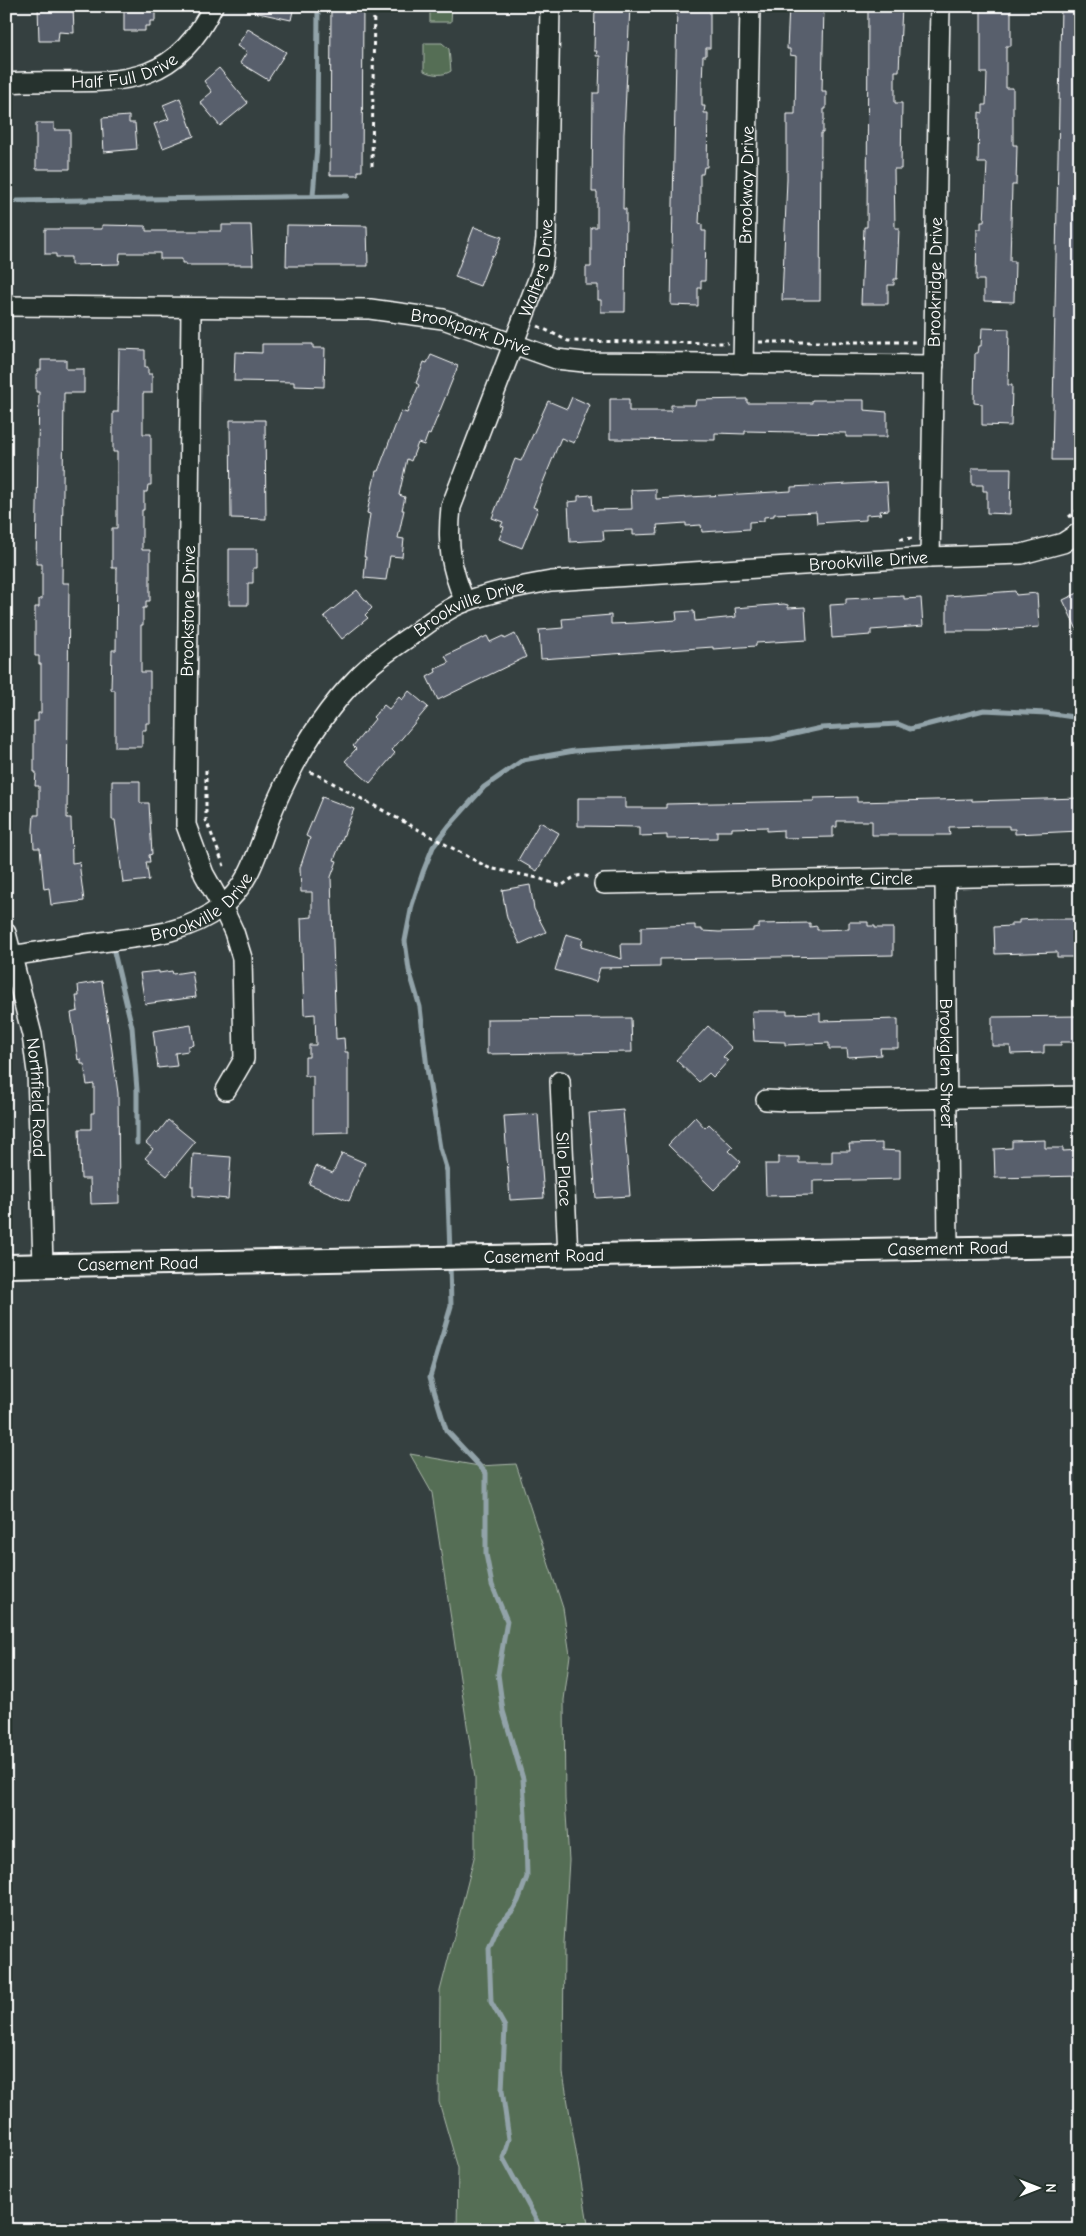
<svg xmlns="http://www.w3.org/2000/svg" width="1086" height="2236" font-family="'Comic Neue',sans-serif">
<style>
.green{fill:#556e54;stroke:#aab6aa}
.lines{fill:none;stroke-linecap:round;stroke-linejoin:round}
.stream{stroke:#92a3a9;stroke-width:5}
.building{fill:#585f6c;stroke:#fff}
.minor-casing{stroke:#fff;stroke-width:22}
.tertiary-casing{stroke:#fff;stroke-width:26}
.path{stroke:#fff;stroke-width:3;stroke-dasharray:4 4;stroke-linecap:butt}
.minor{stroke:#26332d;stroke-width:19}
.tertiary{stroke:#26332d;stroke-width:22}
.labels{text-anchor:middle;stroke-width:4;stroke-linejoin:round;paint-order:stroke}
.street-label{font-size:18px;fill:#fff;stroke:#26332d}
</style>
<rect width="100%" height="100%" fill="#354040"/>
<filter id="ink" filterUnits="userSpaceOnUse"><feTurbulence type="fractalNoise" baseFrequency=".02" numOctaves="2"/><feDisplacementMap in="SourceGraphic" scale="10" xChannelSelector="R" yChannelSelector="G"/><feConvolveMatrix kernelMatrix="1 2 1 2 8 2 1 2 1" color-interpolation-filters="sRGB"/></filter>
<g filter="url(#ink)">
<path class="green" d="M430 6H452L451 22H430Z
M424 43H442L449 49 451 71C444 76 431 75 424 71Z
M410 1454 479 1466 516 1464 563 1608 570 1655 564 1700 565 1799 569 1860 564 1943 563 2073 589 2230H457L458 2168 439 2102 440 1991 475 1854V1778L432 1493Z"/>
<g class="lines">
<path class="stream" d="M313 196 317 146 318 6
M17 201 347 196
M113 948 132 1027 137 1090V1143
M450 1253 447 1171 440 1148 427 1068 420 1007 409 970 405 941 412 905 423 872 433 847 449 826 484 787 523 760 574 751 772 739 821 728 898 724 910 729 984 710 1046 713 1080 718
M450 1264 451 1306 430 1377 446 1430 486 1473V1554L492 1585 507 1621 498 1674 503 1711 523 1779 526 1835 527 1877 518 1901 513 1910 498 1927 489 1948 491 2002 505 2027 502 2090 509 2139 503 2158 538 2223 540 2230"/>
</g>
<path class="building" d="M38 6H73L74 33 59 32 58 41H39Z
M135 6H155V21H150V26H145V31H124V8H135Z
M255 6H294L291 20 254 12Z
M331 6H363L362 171H358V175H330Z
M595 6H630L624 134 623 209H626L625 312H601V300H598V285H586V267H591V227H597V192H592L593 93H599L600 56H596L597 51H594Z
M677 6H710V48H706V56H703L702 86V106H705L704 113H708L707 167H704L703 174H700V204L699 223 702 224V231H706L705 281H701V288H698V306L671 305Z
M789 6H824L822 91H826V109H824V121H823V133H821L820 300H782L787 179V114H795L796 56 790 55V49H787Z
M868 6H902L899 71H895V103H902L901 169H894L895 228H899L897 279H894V285H888V304H861L864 227H867Z
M981 6H1011V46H1006V88H1013V145H1017L1016 185H1012L1010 261H1015L1014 302 984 301V280H976L977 229H981V222H984L987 163H978L979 112 983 113V105H986L987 73H981Z
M1061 6H1080V460H1052Z
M248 29 286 52 268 80 240 63 247 52 237 46Z
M219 68 248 103 220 126 200 102 212 92 204 81Z
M180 98 194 136 163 148 154 124 169 119 163 105Z
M129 116V123H135L137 149 104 152 102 118Z
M36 123H54V130H70V169H36Z
M102 225 146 226V231H222V225H251L253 265H186V263H182V259H160V253H120L119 264 71 265V257H56V254H45V229H102Z
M287 225 367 226 368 266H286Z
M474 227 502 237 494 256 492 255 480 286 455 277Z
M982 328 1009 329 1008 385H1012L1011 426 982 425V404L974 403 975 353H978L979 346H981Z
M262 344H313V348H325L324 387 294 386V382L234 381 235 352 262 353Z
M119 349 145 350V367H148V374H152V393H143V434H151V485H148L147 492H144V510H142V550H150V601H146V608H143V625H141V672H150V723H146V730H142V747H115V690H111L112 650H116L117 568H112V528H117V452H113V412H118Z
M431 355 458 366 430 435 428 434 424 445 418 443 411 461 407 459 399 495 405 497 402 510H404L398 538 404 539 402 557 390 556 386 580 364 578 366 557H364L370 514 367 513 376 471H378L401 411 407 413 419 385 416 383 424 362 427 363Z
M41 360H66V369H84V393H64L62 583H69L67 818H71L72 863 79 862 84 901 51 905 49 888 44 889 40 848H34L33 829 34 815H39V786H35L36 772H34V721H38V713H41V664H39V656H35V607H39V599H42V564H36L39 392H36V374H38V370H41Z
M572 397 590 405 574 443 561 438 533 507 538 509 522 548 499 539 504 527 501 526 503 522 492 518 515 459 521 461 548 401 567 409Z
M610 399H629V411H671V405H695L696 400 747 399V403H812V400H864V410L887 412V437H846V433L745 431V434L715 433V440L610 439Z
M230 420H265L266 519 231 518Z
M972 468H1011L1010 514 987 513V491H983V485H972Z
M887 482 889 510 880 511 881 514 866 515V520L817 523 816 512 774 514V516L764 517V521L749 522V529L702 532 701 525 686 526V523L657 525 658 534 633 535V530L603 531 604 540 570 542 568 502 578 501V496L592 495 593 510 632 509 631 490 656 489V499L791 491V487Z
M229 549H257V568H253V583H248V605H229Z
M357 590 372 608 365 615 368 618 342 639 324 616Z
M1015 591 1016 595 1037 593 1039 627 988 631H947V596Z
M1080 592V636L1063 600Z
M904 596V599L921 598 923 626 871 630V635L832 638 830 605 846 604V599Z
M784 604 788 605V608L805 607 807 640 756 643V646L713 649V647L541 659 539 630 563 628 562 619 611 615V624L636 623 677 620 676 612 694 611 695 621 736 617 735 608Z
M515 634 526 657 438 700 427 677 436 672 435 669 449 663 445 656 487 636 490 642 503 636 505 639Z
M409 691 428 707 392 750 395 753 370 783 345 761 356 749 353 746 375 719 373 717 384 705 389 709 399 697 402 700Z
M112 781H140V803H149L152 854 149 855 150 862H146L149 880 123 883 115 820H112Z
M322 797 354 809 334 860 337 861 331 877 336 1039 344 1038 345 1052H348V1132L313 1133V1076H305V1057H309V1045H316L315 1014 304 1015 301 918 312 917V892H301L300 868 310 838 306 836Z
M857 797V802L972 799V801L1080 798V831L1015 834V829H1009V826H989L949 827 950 835H872V821H837V827H833V837L783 838V830L767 831V827L732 828V831H717V838L667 839V835L639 836V827L578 826V798H625V808H666V804L814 801V798Z
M540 822 559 833 537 871 518 860Z
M530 885 534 909 546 932 520 944 507 918 502 890Z
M1037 919H1074V924H1080V957H1057V952L995 954 994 927 1011 926V923H1019V920Z
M849 922H868V926H875V928H893V955L660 959V967L600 968 596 982 555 970 566 934 583 939 581 947 622 959 621 944H641V927L695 925V929H702V931L719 932 753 931V928L759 927V924L810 923V927L817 926V930L849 929Z
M159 971V973L172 971 173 974 192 971 196 997 145 1004 140 973Z
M102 981 118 1093 119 1203 91 1204 90 1179H81L79 1129H91V1113H94V1084L87 1085 84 1064H81V1059L78 1060 71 1013 78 1011 76 996H79L78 985Z
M752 1011H787V1014L820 1013V1021L898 1019V1048H880L881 1055 848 1057 847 1049H829V1043L785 1045V1042L754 1041Z
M1080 1016V1042H1061V1045H1044V1053L1011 1054 1010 1046H992V1017Z
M631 1018 632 1052 487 1054V1019Z
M191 1025 194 1045 188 1046V1051L175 1053 177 1066 158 1068 153 1031Z
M708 1026 732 1048 723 1057 728 1061 720 1070 713 1077 709 1073 699 1082 676 1060Z
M623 1110 630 1196 596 1198 589 1113Z
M538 1114 544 1198 510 1200 504 1116Z
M695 1117 705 1128 709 1124 733 1147 729 1151 741 1162 714 1190 668 1145Z
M168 1120 195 1142 167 1176 145 1158 153 1149 146 1143 155 1132 157 1134Z
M1045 1140V1148H1063V1151L1080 1150V1176L995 1178 994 1149 1012 1148V1141Z
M882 1143V1150L900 1151V1179L813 1181V1195L766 1196 765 1164H778V1157H799V1163H832V1151H850L849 1144Z
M342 1153 365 1163 349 1201 309 1184 316 1166 333 1173Z
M193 1154 231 1157 228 1199 193 1196V1186H191Z"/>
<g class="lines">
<g class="minor-casing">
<g id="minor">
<path id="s1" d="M6 83C94 76 167 104 213 6"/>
<path id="s2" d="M6 306 370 309 443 319 556 359 584 362 934 365"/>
<path d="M191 308 186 825 204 874 222 906 234 932 242 958 244 1059 226 1090"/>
<path id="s3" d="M743 364 750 6"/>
<path id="s4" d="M930 557 940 6"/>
<path id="s5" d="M465 602C450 567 447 544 451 507L542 269 546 239 550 6"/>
<path id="s6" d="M945 878 948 1249"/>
<path id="s7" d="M604 884 1080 875"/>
<path id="s8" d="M6 933 32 1035 37 1072 43 1265"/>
<path id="s9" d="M6 956C31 954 56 948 81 945 128 937 182 938 221 907 253 883 260 840 275 805 295 759 321 715 356 679 372 662 393 648 412 635 429 623 447 608 467 601 494 591 523 586 551 581L930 557 1022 554 1063 543 1080 532"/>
<path id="s10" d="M560 1081 568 1256"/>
<path d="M766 1100 788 1101 1080 1096"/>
</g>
</g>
<g class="tertiary-casing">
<g id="tertiary">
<path id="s11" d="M6 1266 1080 1246"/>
</g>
</g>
<path class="path" d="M372 166 374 6
M538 326 568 341 728 343
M759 342H918
M1069 517 1080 508
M900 539 914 538
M206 770V820L224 866
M310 772 316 774 489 868 538 878 561 886C571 880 577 871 590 878"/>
<use href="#minor" class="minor"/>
<use href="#tertiary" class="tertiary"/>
</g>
</g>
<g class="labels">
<g class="street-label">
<text dy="6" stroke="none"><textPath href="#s1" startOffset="120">Half Full Drive</textPath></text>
<text dy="6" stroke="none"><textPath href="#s3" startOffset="179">Brookway Drive</textPath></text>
<text dy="6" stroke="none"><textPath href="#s5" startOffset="352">Walters Drive</textPath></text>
<text dy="6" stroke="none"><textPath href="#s4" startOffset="275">Brookridge Drive</textPath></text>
<text dy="6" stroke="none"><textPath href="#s2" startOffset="468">Brookpark Drive</textPath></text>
<text dy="6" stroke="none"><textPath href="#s9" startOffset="1031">Brookville Drive</textPath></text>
<text transform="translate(188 611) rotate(-89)" y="6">Brookstone Drive</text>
<text dy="6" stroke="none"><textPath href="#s9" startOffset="626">Brookville Drive</textPath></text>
<text dy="6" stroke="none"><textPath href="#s7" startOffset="238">Brookpointe Circle</textPath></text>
<text dy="6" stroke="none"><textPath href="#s9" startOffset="206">Brookville Drive</textPath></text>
<text dy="6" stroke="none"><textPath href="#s6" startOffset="185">Brookglen Street</textPath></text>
<text dy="6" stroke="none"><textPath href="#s8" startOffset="168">Northfield Road</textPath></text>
<text dy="6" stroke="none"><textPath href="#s10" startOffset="88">Silo Place</textPath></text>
<text dy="6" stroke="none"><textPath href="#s11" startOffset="942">Casement Road</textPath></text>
<text dy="6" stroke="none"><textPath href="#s11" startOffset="538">Casement Road</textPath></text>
<text dy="6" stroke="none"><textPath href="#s11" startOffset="132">Casement Road</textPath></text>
</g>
</g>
<rect width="1086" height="2236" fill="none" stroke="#26332d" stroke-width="25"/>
<rect x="12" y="12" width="1061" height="2211" fill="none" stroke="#fff" stroke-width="2" filter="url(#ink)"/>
<g transform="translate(1038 2188) rotate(90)" stroke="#26332d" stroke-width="4" paint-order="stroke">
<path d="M0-4L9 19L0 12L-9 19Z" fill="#ffffff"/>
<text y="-8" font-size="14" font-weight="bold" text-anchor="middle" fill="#ffffff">N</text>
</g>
</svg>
